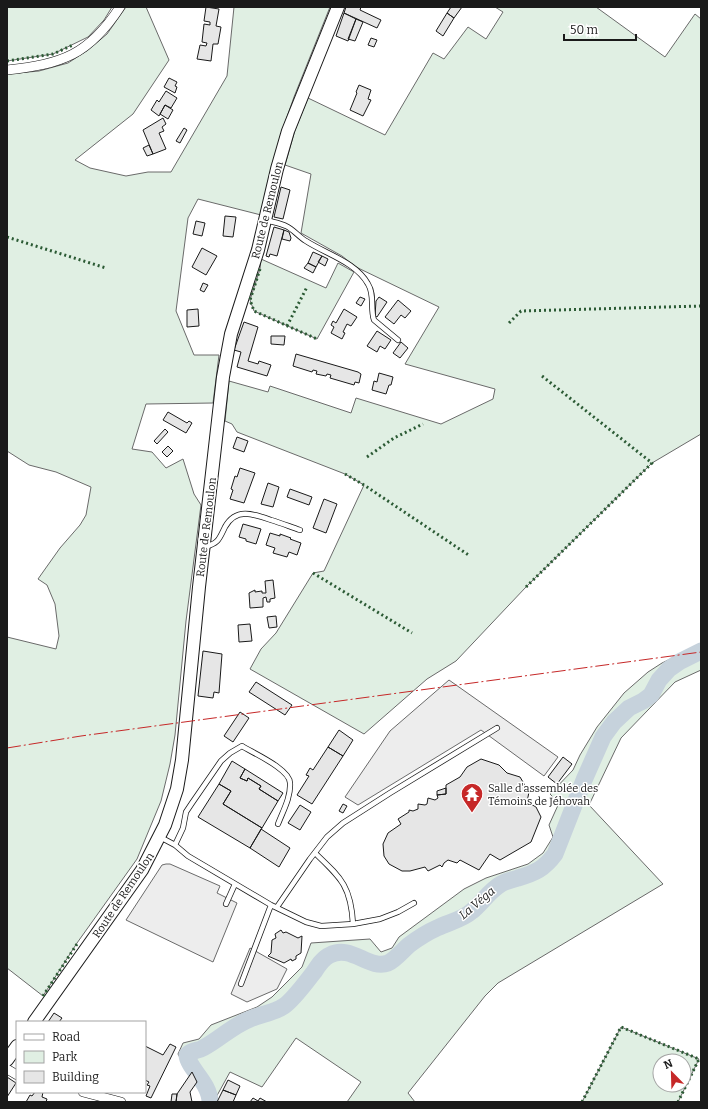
<svg xmlns="http://www.w3.org/2000/svg" width="708" height="1109" font-family="Bitter,serif">
<style>
.green{fill:#e0efe3;stroke:#6a6a6a;fill-rule:evenodd}
.parking{fill:#ededed;stroke:#6a6a6a}
.lines{fill:none;stroke-linecap:round;stroke-linejoin:round}
.river{stroke:#c6d2dc;stroke-width:17}
.building{fill:#e6e6e6;stroke:#1a1a1a}
.service-casing{stroke:#1a1a1a;stroke-width:6}
.minor-casing{stroke:#1a1a1a;stroke-width:10}
.secondary-casing{stroke:#1a1a1a;stroke-width:14}
.service{stroke:#fff;stroke-width:4.5}
.minor{stroke:#fff;stroke-width:9}
.secondary{stroke:#fff;stroke-width:12}
.hedge{stroke:#2b5a34;stroke-width:3;stroke-dasharray:2 3;stroke-linecap:butt}
.power{stroke:#c62828;stroke-width:1;stroke-dasharray:14 3 2 3;stroke-linecap:butt}
.labels{text-anchor:middle;stroke-width:3;stroke-linejoin:round;paint-order:stroke}
.street-label{font-size:11px;fill:#1a1a1a;stroke:#fff}
.poi-label{font-size:11px;fill:#1a1a1a;stroke:#fff;text-anchor:start}
.water-label{font-size:12px;font-style:italic;fill:#1a1a1a;stroke:#fff}
</style>
<rect width="100%" height="100%" fill="#fff"/>
<path class="green" d="M7 7H112L104 20 88 37 53 54 7 61Z
M126 7H146L169 60 133 114 75 160 90 168 126 176 148 172H171L227 76 234 7H330L294 97 281 134 261 215 198 199 188 218 176 311 194 355H219L213 403 146 404 132 449 152 452 166 468 183 459 194 494 201 505 186 621 175 735 170 764 161 801 137 859 77 943 43 996 7 968V637L56 649 59 636 55 604 47 585 38 579 60 548 80 525 86 515 91 487 56 472 29 465 7 451V74L39 71 68 63 88 50 107 34Z
M495 7H596L665 57 695 14 701 19V434L652 463 526 587 456 661 427 679 364 734 250 669 261 649 276 633 313 573 324 571 364 485 345 474 237 432 232 424 225 421 229 381 268 392 270 386 351 413 356 398 441 424 493 399 495 389 405 364 439 307 356 267 342 256 301 233 311 174 285 165 295 130 308 98 385 135 433 53 444 59 468 27 486 39 503 12Z
M261 259 326 288 338 263 354 272 317 339 254 311 250 300 260 269Z
M701 644V670L675 682 621 738 589 805 663 884 498 983 485 996 408 1093 415 1102H347L361 1082 296 1038 262 1087 230 1072 214 1101 212 1089 199 1065 186 1069 178 1054 183 1043 199 1039 211 1025 257 1007 272 997 302 967 311 943 370 939 381 952 392 948 399 937 464 889 486 878 528 864 543 853 553 837 549 825 559 803 550 794 573 770 580 755 597 727 624 693 648 672 662 663Z
M621 1027 699 1059 678 1102H582ZM660 1061H684V1085H660Z"/>
<path class="parking" d="M449 680 558 757 544 776 481 730 358 805 345 797 390 731Z
M166 864H170L220 886 217 893 237 903 213 962 126 920 162 865Z
M250 948 287 969 277 989 247 1002 231 994Z"/>
<g class="lines">
<path class="river" d="M210 1102C210 1083 188 1068 187 1055 192 1050 198 1051 203 1048 220 1039 232 1026 250 1019 261 1014 274 1013 284 1006 294 999 306 982 314 972 318 966 323 958 330 955 351 944 369 970 388 963 396 959 402 951 409 945 417 939 428 932 437 928 449 922 462 920 472 911 482 903 490 890 501 884 506 881 512 880 518 878 535 873 544 869 555 854L584 780 603 737 614 722 629 708 643 701 651 695 659 680 669 669 679 662 701 651"/>
</g>
<path class="building" d="M206 7 219 9 216 26 221 27 218 44H213L211 61 197 59 200 45 206 46 207 43 202 42 204 24 210 25V22L204 21Z
M346 7H361L360 10 381 20 377 28 344 13Z
M451 7H462L454 18 447 13Z
M344 13 356 19 348 41 336 36Z
M447 13 454 18 443 36 436 31Z
M356 19 363 22 355 41 348 39Z
M371 38 377 40 374 47 368 45Z
M169 78 177 82 175 86 177 87 175 93 164 87Z
M359 85 371 90 368 99 371 100 363 116 350 110 357 93 356 92Z
M166 91 177 98 171 108 165 105 159 116 151 110 157 100 159 102Z
M165 105 173 110 168 119 160 114Z
M163 118 166 124 162 127 164 131 159 133 166 149 153 154 143 130Z
M184 128 187 130 180 143 176 141Z
M149 145 153 154 147 156 143 148Z
M281 187 290 190 283 219 274 217Z
M225 216 236 217 233 237 223 236Z
M196 221 205 223 202 236 193 234Z
M274 227 284 230 277 256 270 254 269 257 266 256Z
M284 230 289 232 291 238 290 241 282 239Z
M202 248 217 256 206 275 192 267Z
M313 252 322 256 316 267 308 263Z
M322 256 328 259 325 266 318 262Z
M308 263 316 267 313 273 304 268Z
M203 283 208 285 204 292 200 290Z
M360 297 365 299 361 306 356 303Z
M379 297 387 302 377 317 375 316 376 301Z
M398 300 411 311 405 318 401 315 394 324 385 317Z
M198 309 199 326 187 327V310Z
M344 309 357 317 351 326 347 324 343 332 345 333 342 339 331 333 334 327 331 325 333 321 336 323Z
M244 322 258 327 248 361 258 364 259 361 271 365 267 376 237 367 241 352 234 350Z
M377 331 391 340 385 349 380 346 377 352 367 346Z
M271 336H285L284 345 271 344Z
M401 342 408 348 400 358 393 353Z
M296 354 358 372 361 374 359 383 355 382 354 385 330 378 331 375 327 374 326 376 316 374 317 371 313 370 312 372 293 366Z
M379 373 393 377 391 385H389L386 394 372 390 374 381 377 382Z
M168 412 187 423 189 421 192 423 186 433 163 420Z
M165 429 168 432 157 444 154 441Z
M237 437 248 441 244 452 233 448Z
M168 446 173 451 167 457 162 452Z
M240 468 255 473 244 503 230 499 233 490 231 489 235 476 237 477Z
M268 483 279 487 273 507 261 504Z
M290 489 312 497 309 505 287 497Z
M324 499 337 504 326 533 313 528Z
M243 524 261 529 256 544 246 541V539L239 537Z
M270 533 280 536V534L291 538 290 539 301 543 297 555 289 552 287 557 273 553 275 548 266 545Z
M273 580 275 598 270 599V602H267L266 597 263 598V607L250 608 249 593 255 590V592L262 591V593H266L265 581Z
M276 616 277 627 269 628 267 617Z
M250 624 252 641 239 642 238 625Z
M203 651 222 654 219 693 214 692 213 698 198 696Z
M256 682 292 705 285 715 249 692Z
M240 712 249 718 233 742 224 736Z
M339 730 353 740 343 756 328 747Z
M328 747 343 756 312 804 297 795 309 776 306 775 310 768 313 770Z
M563 757 572 764 557 784 548 777Z
M481 759 499 765 507 773 520 777 529 792 527 802 536 807 541 817 531 842 500 860 490 854 479 870 460 860 457 863 448 860 444 863 442 867 440 865 428 871 425 867 410 871H402L389 864 384 856 383 844 388 833 401 824 398 819 409 812V810L413 811 418 809V804L425 805 427 804 428 798 435 800 438 798 437 795 446 794V785L460 777 467 767Z
M232 761 245 769 240 778 247 781 248 778 261 786 259 789 278 801 262 828 223 804 231 791 219 784Z
M245 769 283 793 278 801 259 789 261 786 248 778 247 781 240 778Z
M219 784 231 791 223 804 262 828 250 848 198 817Z
M446 788V794L437 795V791Z
M343 804 347 806 343 813 339 811Z
M300 805 311 812 300 830 288 823Z
M261 829 290 848 279 867 250 848Z
M281 930 283 933 286 932 298 938 302 936 301 953 296 956V959L292 961 291 959 284 963 268 956 271 953 272 940 276 938 275 934Z
M54 1013 62 1018 59 1022H48Z
M170 1044 176 1047 151 1098 146 1096 150 1086 147 1085 149 1082 145 1080V1046L163 1055Z
M192 1072 197 1082 190 1092 192 1102H176L177 1094Z
M7 1077 16 1083 7 1097Z
M228 1080 240 1086 236 1095 223 1090Z
M223 1090 236 1095 233 1102H217Z
M35 1092H43L42 1097 47 1099 46 1102H26L30 1095 32 1096Z
M172 1094H177L176 1102H171Z
M253 1098 258 1101 260 1098 267 1102H250Z"/>
<g class="lines">
<g class="service-casing">
<path id="service" d="M266 220C272 222 280 223 286 226 293 229 299 237 306 241 326 254 356 262 368 284 375 295 370 309 374 320L398 340
M205 547C219 543 219 539 225 527 236 507 254 514 271 520 281 523 291 527 300 530
M160 837 175 845 188 856 271 905 306 922 321 926 353 924 380 919 398 912 414 903
M175 845 183 828 186 812 192 803 221 761 230 753 242 746C253 753 290 769 290 783 291 797 283 811 278 824
M315 853C341 878 351 886 353 924
M226 904 235 884
M277 907 310 859 327 837 343 823 390 793 497 728
M241 984 271 905"/>
</g>
<g class="minor-casing">
<path id="minor" d="M7 70C62 64 89 55 120 7
M7 1069 17 1075
M83 1092 121 1102"/>
</g>
<g class="secondary-casing">
<path id="secondary" d="M34 1022 142 870 165 825 177 789 182 760 199 587 223 377 231 334 258 250 277 169 288 131 338 7
M7 1060 17 1046"/>
</g>
<use href="#service" class="service"/>
<use href="#minor" class="minor"/>
<use href="#secondary" class="secondary"/>
<path class="hedge" d="M7 61 53 54 73 45
M7 237 106 268
M260 269 250 300 254 311 317 339
M509 323 521 311 701 306
M287 326 307 287
M367 457 394 438 423 424
M345 474 364 485 470 556
M313 573 412 633
M526 587 652 463 542 376
M43 996 77 944
M582 1102 621 1027 699 1059 678 1102"/>
<path class="power" d="M7 748 81 736 701 652"/>
</g>
<defs>
<g id="temple-pin" transform="scale(1.15)"><path d="M0 17L-7.5 6A9.5 9.5 0 1 1 7.5 6Z" fill="#c62828" stroke="#fff"/><path d="M0-6L5-2H3V0L6.5 2.5H4V6H1.5V3h-3V6H-4V2.5H-6.5L-3 0V-2H-5Z" fill="#fff"/></g>
</defs>
<g fill-rule="evenodd">
<use href="#temple-pin" x="472" y="794"/>
</g>
<g class="labels">
<g class="street-label">
<text transform="translate(267 210) rotate(-76)" y="4">Route de Remoulon</text>
<text transform="translate(206 527) rotate(-83)" y="4">Route de Remoulon</text>
<text transform="translate(123 895) rotate(-56)" y="4">Route de Remoulon</text>
</g>
<g class="poi-label">
<text x="488" y="792">Salle d'assemblée des<tspan x="488" dy="13">Témoins de Jéhovah</tspan></text>
</g>
<g class="water-label">
<text transform="translate(477 903) rotate(-40)" y="4">La Véga</text>
</g>
</g>
<rect width="708" height="1109" fill="none" stroke="#1a1a1a" stroke-width="16"/>
<rect x="16" y="1021" width="130" height="72" fill="#ffffff" stroke="#a3a3a3"/>
<rect x="24" y="1034" width="20" height="6" fill="#ffffff" stroke="#a3a3a3"/>
<text x="52" y="1041" font-size="12" fill="#1a1a1a">Road</text>
<rect x="24" y="1051" width="20" height="12" fill="#e0efe3" stroke="#a3a3a3"/>
<text x="52" y="1061" font-size="12" fill="#1a1a1a">Park</text>
<rect x="24" y="1071" width="20" height="12" fill="#e6e6e6" stroke="#a3a3a3"/>
<text x="52" y="1081" font-size="12" fill="#1a1a1a">Building</text>
<g transform="translate(672 1073) rotate(337)"><circle r="19" fill="#ffffff" stroke="#a3a3a3"/>
<path d="M0-3L7 15L0 10L-7 15Z" fill="#c62828"/>
<text y="-6" font-size="11" font-weight="bold" text-anchor="middle" fill="#1a1a1a">N</text>
</g>
<path d="M564 34v6h72v-6" fill="none" stroke="#1a1a1a" stroke-width="2"/>
<text x="570" y="34" font-size="12" fill="#1a1a1a" stroke="#ffffff" stroke-width="3" paint-order="stroke">50 m</text>
</svg>
